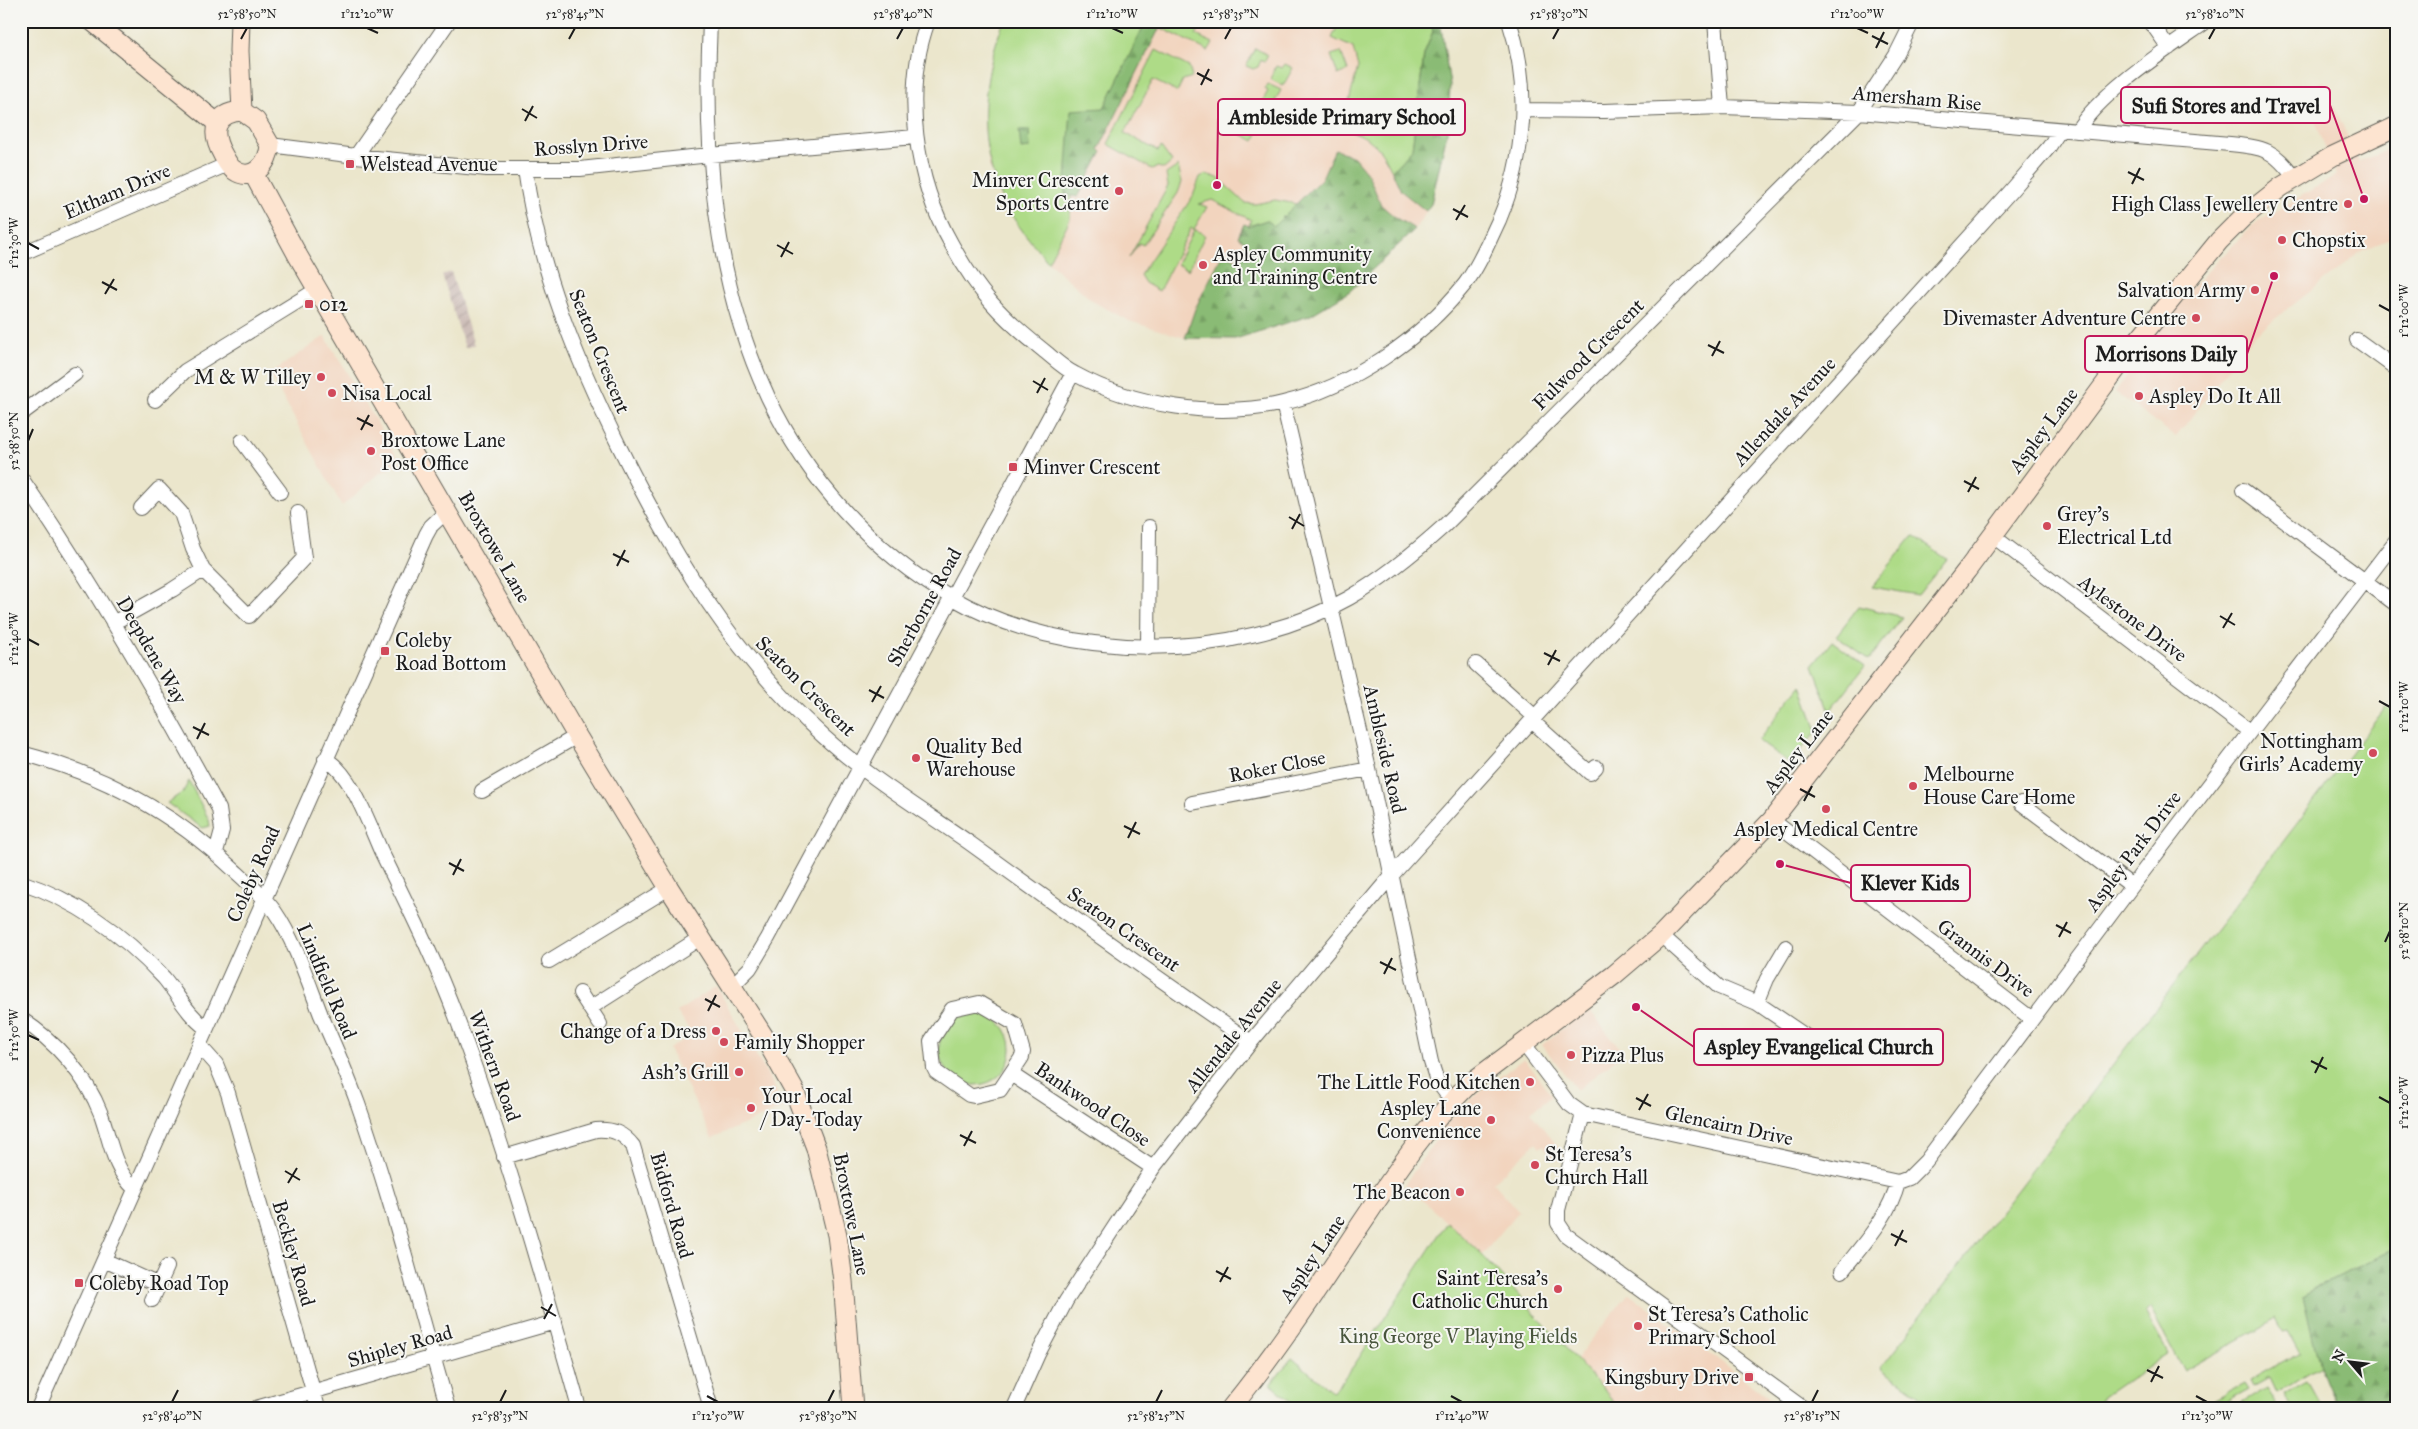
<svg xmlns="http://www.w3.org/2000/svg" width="2418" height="1429" font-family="'IM FELL Great Primer',serif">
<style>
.built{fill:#f2d4be}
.industrial{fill:url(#industrial-furrows)}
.green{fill:#aedb87;stroke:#657c52}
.forest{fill:url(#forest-firs);stroke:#536c48}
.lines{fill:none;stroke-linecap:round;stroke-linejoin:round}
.street-casing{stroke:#64635a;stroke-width:16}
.secondary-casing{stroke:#64635a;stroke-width:21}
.street{stroke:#fff;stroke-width:14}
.secondary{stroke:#fde4d0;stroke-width:19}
.ticks{fill:none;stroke:#1c1c1c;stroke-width:2}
.poi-dot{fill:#d1495b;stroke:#f6f6f2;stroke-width:2}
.labels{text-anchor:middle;stroke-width:4;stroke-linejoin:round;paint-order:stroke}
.street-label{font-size:20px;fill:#1c1c1c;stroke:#f6f6f2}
.poi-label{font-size:20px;fill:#1c1c1c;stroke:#f6f6f2;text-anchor:start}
.park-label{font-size:20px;fill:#48553c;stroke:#f6f6f2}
.leader{fill:none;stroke:#c2185b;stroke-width:2}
.callout-dot{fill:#c2185b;stroke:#f6f6f2;stroke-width:2}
.callout{fill:#f6f6f2;stroke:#c2185b;stroke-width:2}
.callout-label{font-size:21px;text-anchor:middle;font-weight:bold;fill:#1c1c1c}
.neatline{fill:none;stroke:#1c1c1c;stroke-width:2}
.ticks-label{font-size:12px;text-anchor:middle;fill:#1c1c1c}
</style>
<defs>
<pattern id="industrial-furrows" width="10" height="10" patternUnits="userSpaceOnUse" patternTransform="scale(1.25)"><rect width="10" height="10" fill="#cfc0ba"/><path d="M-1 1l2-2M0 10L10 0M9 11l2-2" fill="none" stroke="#b1a49f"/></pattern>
<pattern id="forest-firs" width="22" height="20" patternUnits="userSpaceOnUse" patternTransform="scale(1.25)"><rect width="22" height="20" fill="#8abb74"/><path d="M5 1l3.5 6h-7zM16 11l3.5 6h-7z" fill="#76a064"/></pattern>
</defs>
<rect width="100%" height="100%" fill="#f6f6f2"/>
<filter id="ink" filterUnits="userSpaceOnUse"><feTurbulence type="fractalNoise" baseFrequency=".02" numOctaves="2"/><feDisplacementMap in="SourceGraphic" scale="10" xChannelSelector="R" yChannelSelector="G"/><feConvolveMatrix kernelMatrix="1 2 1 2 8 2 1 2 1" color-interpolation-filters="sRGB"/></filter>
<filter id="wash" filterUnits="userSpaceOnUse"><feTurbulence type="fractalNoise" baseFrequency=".0096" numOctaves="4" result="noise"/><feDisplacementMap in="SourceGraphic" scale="20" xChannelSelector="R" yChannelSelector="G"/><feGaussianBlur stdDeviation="1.12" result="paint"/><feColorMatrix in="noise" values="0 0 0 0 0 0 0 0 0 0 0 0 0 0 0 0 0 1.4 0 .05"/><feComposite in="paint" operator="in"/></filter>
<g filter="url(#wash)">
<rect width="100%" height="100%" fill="#ebe6cc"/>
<path class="built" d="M1004 21H1440L1450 85 1448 128 1431 204 1415 229 1350 291 1309 316 1235 339 1185 338 1129 321 1094 302 1048 262 1011 214 989 166 984 126 985 98 990 63Z
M2323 81 2359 162 2397 145V236L2363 250 2253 336 2176 437 2115 392 2192 287 2253 225 2336 175 2304 92Z
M325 336 401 463 380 473 342 506 270 374Z
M716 986 773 1084 783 1108 712 1138 669 1049 692 1034 677 1012Z
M1588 1008 1623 1053 1577 1090 1542 1045Z
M1524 1058 1552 1096 1530 1112 1564 1154 1560 1161 1552 1157 1543 1145 1540 1148 1536 1143 1493 1182 1519 1211 1482 1255 1405 1184 1449 1121 1469 1101Z
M1629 1293 1783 1408H1620L1575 1360Z"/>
<path class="industrial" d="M451 272 474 345 465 348 442 275Z"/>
<path class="green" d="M1004 21H1146L1065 194 1071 196 1070 219 1048 262C1036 247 1021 231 1011 214 975 155 979 84 1004 21Z
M1147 21H1175L1199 30 1196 35 1213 43 1208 51Z
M1340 21H1430L1433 31 1424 55 1412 149 1392 171C1380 145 1369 136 1342 128L1358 67 1353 48 1332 38Z
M1255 48 1268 55 1265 61 1261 60 1258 67 1253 69 1246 66Z
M1156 50 1189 67 1192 77 1183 80 1177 92 1153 80 1125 133 1158 151 1161 147 1172 162 1164 169 1158 167 1152 169 1108 144Z
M1341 52 1348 71 1338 75 1331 55Z
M1285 64 1293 68 1283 86 1270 79 1276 66 1282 68Z
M1268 84 1281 90 1273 105 1269 103 1268 106 1262 102 1268 91 1265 89Z
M1226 106 1243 113 1244 117 1235 131 1217 122Z
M1250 119 1262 126 1254 141 1239 133 1247 120Z
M1178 166 1182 182 1178 193 1143 245 1139 243 1129 258 1168 186 1166 174Z
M1206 174 1218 178 1245 203 1255 204 1275 200 1297 204 1273 227 1267 220 1249 226 1251 220 1212 200 1199 204 1207 207 1194 229 1205 235 1188 270 1177 264 1194 230 1191 228 1159 291 1145 283 1140 275 1193 196 1200 177Z
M1913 536 1947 559 1918 595 1872 587Z
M1859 606 1902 617 1869 660 1836 636Z
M1832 641 1865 666 1830 711 1813 665Z
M1801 685 1817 731 1790 763 1758 741Z
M2386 707 2397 714V1247L2322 1285 2303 1297 2321 1366 2276 1393 2269 1378 2253 1387 2250 1381 2300 1353 2288 1331 2283 1332 2276 1319 2184 1371 2150 1308 2145 1313 2168 1353 2100 1400 2102 1402 2093 1408H1937L1881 1368Z
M189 781 209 820 210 826 203 828 198 825 167 803 183 792Z
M939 1049a36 36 0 1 1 72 0a36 36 0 1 1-72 0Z
M1447 1222 1482 1255 1620 1408H1299L1271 1384 1292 1358 1333 1392 1355 1364Z
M2307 1381 2322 1408H2291L2284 1394Z
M2244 1384 2248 1390 2215 1408H2205L2206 1405Z
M2266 1388 2277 1408H2233Z"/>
<path class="forest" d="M1146 21 1160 27 1099 149 1102 152 1078 197 1065 195 1071 110 1104 108Z
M1430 21H1440L1450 85 1448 128 1431 204 1426 211 1401 191 1392 171 1412 149 1424 55 1433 31Z
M1019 130H1029L1030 148 1021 149Z
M1335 149 1354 157 1368 174 1381 205 1396 218 1415 229 1350 291 1309 316 1235 339 1185 338 1195 309 1223 253 1237 260 1246 242 1238 237 1244 224 1249 226 1267 220 1274 226 1322 178Z
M2397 1247V1408H2339C2319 1375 2312 1335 2303 1297L2322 1285Z"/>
</g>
<g filter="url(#ink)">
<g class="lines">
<g class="street-casing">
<path id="street" d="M710 21C704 149 713 279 768 397 807 479 872 552 951 597 1065 663 1234 663 1349 598 1384 578 1414 553 1444 526L1859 112 1896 55 1913 21
M928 21C902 92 915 180 952 245 978 292 1001 317 1043 350 1053 358 1063 368 1075 374 1133 406 1218 419 1283 403 1352 387 1421 339 1465 284 1479 266 1489 241 1499 220 1525 158 1531 86 1509 21
M1715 21 1722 107
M2150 21 2169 48
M1523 110 1604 111 1722 107 1859 112 2230 144C2266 148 2273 149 2295 178
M2077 131C2100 92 2169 48 2207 21
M270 145 356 156 487 169H580L710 155 915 137
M356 156 449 21
M525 169C538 267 576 359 620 448 672 554 734 656 823 736 868 777 921 809 971 844 1064 911 1156 978 1251 1042
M21 254 228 164
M2357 340 2397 369
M155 400 185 371 318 289
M1283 403 1369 769 1431 1062 1437 1081 1452 1101
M21 414 75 374
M242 441 280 492
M21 478C94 584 158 696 219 809L222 830 216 852
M2243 490 2397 605
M141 508 159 489 181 513 193 549 203 570
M1993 536 2249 731
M113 623 172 590 203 570 249 616 304 558 298 513
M1148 648 1149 527
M1476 664 1535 717
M1532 721 1590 773 1596 767
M21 753C103 774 173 812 234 870 248 883 264 896 275 912 295 941 308 982 321 1015 334 1044 347 1074 358 1104 393 1203 418 1306 448 1408
M325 759C351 772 369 824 381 851 408 906 436 962 457 1019 505 1146 542 1277 579 1408
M482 791 577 736
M1192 803 1369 769
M2021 803 2132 886
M1772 820 2032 1019
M21 882C78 901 124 935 164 978 178 995 188 1015 206 1028
M1661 935 1719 987 1757 1003 1819 1045
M549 961 669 888
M732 986 750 968 768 938 1073 373
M580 993 600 1024
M979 1003 1015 1024 1023 1052 1022 1057 1000 1090 974 1096 969 1095 936 1072 934 1068 931 1041 952 1009Z
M1757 1003 1767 979 1786 947
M590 1008 700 938
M21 1019C56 1042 86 1075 101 1114 111 1142 113 1169 135 1189
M1524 1044 1569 1104 1583 1114 1898 1182
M199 1045 216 1064 228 1093 318 1408
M1793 1052 1803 1034
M1011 1074 1153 1168
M1583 1114 1558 1210V1223L1566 1235 1803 1408
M504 1157 596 1130C613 1129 623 1133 633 1146L711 1408
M1898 1182 1909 1178 1926 1161 2132 886 2397 539
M104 1260 159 1285
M1842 1271C1864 1243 1889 1217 1898 1182
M152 1300 167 1267
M38 1408 426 535 431 526 448 510
M256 1408 555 1322
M1014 1408 1038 1354 1066 1301 1094 1258 1153 1168 1251 1042 1392 875 2010 192 2049 147 2060 130"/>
</g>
<g class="secondary-casing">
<path id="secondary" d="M92 21 217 123
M240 21 239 51 242 111
M242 111 256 121 270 145C269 162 253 184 234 170 229 167 226 160 223 155 210 132 214 113 242 111Z
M253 173 298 256 577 736 669 888 766 1040 794 1090 816 1148 837 1235 843 1281 853 1408
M1231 1408C1278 1350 1318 1289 1359 1227 1392 1178 1425 1127 1468 1085L1614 975 1661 935 1772 820 1967 570 2134 345 2219 241 2243 217 2281 187 2333 156 2397 126"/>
</g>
<use href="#street" class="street"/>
<use href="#secondary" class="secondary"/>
</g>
</g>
<path class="ticks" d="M367 28 378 33M1112 28 1123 33M1857 28 1868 33M1872 36 1888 44M241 39 247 28M569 39 575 28M897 39 903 28M1225 39 1231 28M1553 39 1559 28M2209 39 2215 28M1876 48 1884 32M1197 73 1212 81M1201 85 1209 69M522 109 537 118M525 121 533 106M2128 172 2144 180M2132 184 2140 168M1453 209 1468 217M1456 220 1465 205M28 243 39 249M777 245 793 254M781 257 789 242M102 282 117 290M105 294 114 279M2379 305 2390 311M1708 345 1724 353M1712 356 1720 341M1033 381 1048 390M1037 393 1045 378M357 418 373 426M361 430 369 415M28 441 33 429M1964 481 1979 489M1968 492 1976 477M1289 517 1304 526M1292 529 1300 514M613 554 629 562M617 566 625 550M2220 616 2235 625M2223 628 2232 613M28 639 39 645M1544 653 1560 661M1548 665 1556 650M869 690 884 698M2379 701 2390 707M872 702 881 686M193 727 209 735M197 739 205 723M1800 789 1815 797M1804 801 1812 786M1124 826 1140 834M1128 838 1136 822M449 863 464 871M453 875 461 859M2056 925 2071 933M2059 937 2067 922M2385 942 2390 931M1380 962 1396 970M1384 974 1392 958M705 999 720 1007M708 1011 716 995M28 1035 39 1040M2311 1061 2327 1069M2315 1073 2323 1057M2379 1097 2390 1103M1636 1098 1651 1106M1639 1110 1648 1094M960 1135 976 1143M964 1146 972 1131M285 1171 300 1180M288 1183 297 1168M1891 1234 1907 1242M1895 1246 1903 1230M1216 1271 1231 1279M1220 1282 1228 1267M541 1307 556 1316M544 1319 552 1304M2147 1370 2163 1378M2151 1382 2159 1366M707 1396 718 1402M1451 1396 1462 1402M2196 1396 2207 1402M172 1402 178 1390M500 1402 506 1390M828 1402 834 1390M1156 1402 1162 1390M1812 1402 1818 1390"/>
<g class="poi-dot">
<rect x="345" y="159" width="10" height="10" rx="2.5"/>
<circle cx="1119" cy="191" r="5"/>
<circle cx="2348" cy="204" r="5"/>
<circle cx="2282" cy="240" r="5"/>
<circle cx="1203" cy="265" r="5"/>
<circle cx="2255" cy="290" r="5"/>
<rect x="304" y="299" width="10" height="10" rx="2.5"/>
<circle cx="2196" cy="318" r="5"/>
<circle cx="321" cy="377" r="5"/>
<circle cx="332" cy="393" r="5"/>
<circle cx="2139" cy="396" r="5"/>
<circle cx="371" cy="451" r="5"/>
<rect x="1008" y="462" width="10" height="10" rx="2.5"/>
<circle cx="2047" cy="526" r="5"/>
<rect x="380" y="646" width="10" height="10" rx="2.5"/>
<circle cx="2373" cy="753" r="5"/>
<circle cx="916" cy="758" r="5"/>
<circle cx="1913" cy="786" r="5"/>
<circle cx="1826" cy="809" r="5"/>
<circle cx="716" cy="1031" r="5"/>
<circle cx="724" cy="1042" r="5"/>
<circle cx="1571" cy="1055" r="5"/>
<circle cx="739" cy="1072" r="5"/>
<circle cx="1530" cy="1082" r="5"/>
<circle cx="751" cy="1108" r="5"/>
<circle cx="1491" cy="1120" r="5"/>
<circle cx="1535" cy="1165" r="5"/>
<circle cx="1460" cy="1192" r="5"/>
<rect x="74" y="1278" width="10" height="10" rx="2.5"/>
<circle cx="1558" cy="1289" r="5"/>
<circle cx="1638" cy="1326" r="5"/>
<rect x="1744" y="1372" width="10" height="10" rx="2.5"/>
</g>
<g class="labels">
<g class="street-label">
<text transform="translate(1917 98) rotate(5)" y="7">Amersham Rise</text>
<text transform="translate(591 145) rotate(-4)" y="7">Rosslyn Drive</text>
<text transform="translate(117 191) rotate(-23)" y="7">Eltham Drive</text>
<text transform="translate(600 351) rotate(68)" y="7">Seaton Crescent</text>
<text transform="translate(1588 354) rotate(-45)" y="7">Fulwood Crescent</text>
<text transform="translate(1784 411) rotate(-47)" y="7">Allendale Avenue</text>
<text transform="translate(2043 430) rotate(-53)" y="7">Aspley Lane</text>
<text transform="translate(495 547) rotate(60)" y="7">Broxtowe Lane</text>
<text transform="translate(924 607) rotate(-61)" y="7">Sherborne Road</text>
<text transform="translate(2133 618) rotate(37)" y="7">Aylestone Drive</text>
<text transform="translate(152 650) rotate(60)" y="7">Deepdene Way</text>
<text transform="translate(806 686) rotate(45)" y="7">Seaton Crescent</text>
<text transform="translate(1385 749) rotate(77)" y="7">Ambleside Road</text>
<text transform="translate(1798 751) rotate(-52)" y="7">Aspley Lane</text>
<text transform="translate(1277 766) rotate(-11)" y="7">Roker Close</text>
<text transform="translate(2133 851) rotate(-53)" y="7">Aspley Park Drive</text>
<text transform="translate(253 874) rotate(-66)" y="7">Coleby Road</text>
<text transform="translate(1124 929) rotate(35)" y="7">Seaton Crescent</text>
<text transform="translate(1986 958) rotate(37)" y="7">Grannis Drive</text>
<text transform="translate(327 981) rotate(67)" y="7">Lindfield Road</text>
<text transform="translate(1233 1035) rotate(-51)" y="7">Allendale Avenue</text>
<text transform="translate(495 1066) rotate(70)" y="7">Withern Road</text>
<text transform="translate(1093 1104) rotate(34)" y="7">Bankwood Close</text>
<text transform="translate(1729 1125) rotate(12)" y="7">Glencairn Drive</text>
<text transform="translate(672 1205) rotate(74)" y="7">Bidford Road</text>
<text transform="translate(852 1214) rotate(79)" y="7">Broxtowe Lane</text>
<text transform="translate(294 1253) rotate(74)" y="7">Beckley Road</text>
<text transform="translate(1312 1258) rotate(-56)" y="7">Aspley Lane</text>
<text transform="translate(400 1346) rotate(-16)" y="7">Shipley Road</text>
</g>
<g class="poi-label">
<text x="360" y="171">Welstead Avenue</text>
<text x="1109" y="187" text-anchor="end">Minver Crescent<tspan x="1109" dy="23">Sports Centre</tspan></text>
<text x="2338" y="211" text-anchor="end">High Class Jewellery Centre</text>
<text x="2292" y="247">Chopstix</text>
<text x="1213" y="261">Aspley Community<tspan x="1213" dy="23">and Training Centre</tspan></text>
<text x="2245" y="297" text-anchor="end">Salvation Army</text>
<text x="319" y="311">012</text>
<text x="2186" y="325" text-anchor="end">Divemaster Adventure Centre</text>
<text x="311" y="384" text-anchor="end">M &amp; W Tilley</text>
<text x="342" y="400">Nisa Local</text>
<text x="2149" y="403">Aspley Do It All</text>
<text x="381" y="447">Broxtowe Lane<tspan x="381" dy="23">Post Office</tspan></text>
<text x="1023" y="474">Minver Crescent</text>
<text x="2057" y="521">Grey's<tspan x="2057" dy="23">Electrical Ltd</tspan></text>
<text x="395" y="647">Coleby<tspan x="395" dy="23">Road Bottom</tspan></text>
<text x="2363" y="748" text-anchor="end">Nottingham<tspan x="2363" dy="23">Girls' Academy</tspan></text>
<text x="926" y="753">Quality Bed<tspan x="926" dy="23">Warehouse</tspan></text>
<text x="1923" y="781">Melbourne<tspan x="1923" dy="23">House Care Home</tspan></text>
<text x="1826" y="836" text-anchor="middle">Aspley Medical Centre</text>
<text x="706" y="1038" text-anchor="end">Change of a Dress</text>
<text x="734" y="1049">Family Shopper</text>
<text x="1581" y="1062">Pizza Plus</text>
<text x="729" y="1079" text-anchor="end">Ash's Grill</text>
<text x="1520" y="1089" text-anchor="end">The Little Food Kitchen</text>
<text x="761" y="1103">Your Local<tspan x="761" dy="23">/ Day-Today</tspan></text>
<text x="1481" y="1115" text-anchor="end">Aspley Lane<tspan x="1481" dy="23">Convenience</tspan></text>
<text x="1545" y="1161">St Teresa's<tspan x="1545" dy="23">Church Hall</tspan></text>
<text x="1450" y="1199" text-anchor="end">The Beacon</text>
<text x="1548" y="1285" text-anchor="end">Saint Teresa's<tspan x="1548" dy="23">Catholic Church</tspan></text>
<text x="89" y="1290">Coleby Road Top</text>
<text x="1648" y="1321">St Teresa's Catholic<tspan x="1648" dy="23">Primary School</tspan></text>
<text x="1739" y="1384" text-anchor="end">Kingsbury Drive</text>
</g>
<g class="park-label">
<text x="1458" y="1343">King George V Playing Fields</text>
</g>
</g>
<path class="leader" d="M2364 199L2330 105M1217 185L1218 117M2274 276L2247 354M1780 864L1851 883M1636 1007L1694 1047"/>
<g class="callout-dot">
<circle cx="2364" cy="199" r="5"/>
<circle cx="1217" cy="185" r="5"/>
<circle cx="2274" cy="276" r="5"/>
<circle cx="1780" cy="864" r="5"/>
<circle cx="1636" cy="1007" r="5"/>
</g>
<g class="callout">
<rect x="2121" y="87" width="209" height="36" rx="5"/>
<rect x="1218" y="99" width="247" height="36" rx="5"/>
<rect x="2085" y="336" width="162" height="36" rx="5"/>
<rect x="1851" y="865" width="119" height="36" rx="5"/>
<rect x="1694" y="1029" width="249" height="36" rx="5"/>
</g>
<g class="callout-label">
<text x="2226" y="113">Sufi Stores and Travel</text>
<text x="1342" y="124">Ambleside Primary School</text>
<text x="2166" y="361">Morrisons Daily</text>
<text x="1910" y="890">Klever Kids</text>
<text x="1819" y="1054">Aspley Evangelical Church</text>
</g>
<rect width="2418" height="1429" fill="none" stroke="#f6f6f2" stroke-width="55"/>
<g transform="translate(2350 1362) rotate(298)" stroke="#f6f6f2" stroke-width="4" paint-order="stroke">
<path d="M0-4L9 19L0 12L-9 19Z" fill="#1c1c1c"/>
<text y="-8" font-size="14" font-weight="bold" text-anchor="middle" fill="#1c1c1c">N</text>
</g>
<rect x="28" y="28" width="2362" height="1374" class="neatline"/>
<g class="ticks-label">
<text x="247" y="18">52°58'50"N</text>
<text x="367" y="18">1°12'20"W</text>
<text x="575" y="18">52°58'45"N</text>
<text x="903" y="18">52°58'40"N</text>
<text x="1112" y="18">1°12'10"W</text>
<text x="1231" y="18">52°58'35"N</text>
<text x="1559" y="18">52°58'30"N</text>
<text x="1857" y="18">1°12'00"W</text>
<text x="2215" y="18">52°58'20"N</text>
<text transform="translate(14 243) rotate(-90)" y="4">1°12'30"W</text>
<text transform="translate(2404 311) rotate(-90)" y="4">1°12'00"W</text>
<text transform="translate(14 441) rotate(-90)" y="4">52°58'50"N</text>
<text transform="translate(14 639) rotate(-90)" y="4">1°12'40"W</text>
<text transform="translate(2404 707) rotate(-90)" y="4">1°12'10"W</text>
<text transform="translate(2404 931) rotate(-90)" y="4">52°58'10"N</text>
<text transform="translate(14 1035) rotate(-90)" y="4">1°12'50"W</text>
<text transform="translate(2404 1103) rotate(-90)" y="4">1°12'20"W</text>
<text x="172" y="1420">52°58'40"N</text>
<text x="500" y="1420">52°58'35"N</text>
<text x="718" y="1420">1°12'50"W</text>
<text x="828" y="1420">52°58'30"N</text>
<text x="1156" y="1420">52°58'25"N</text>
<text x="1462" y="1420">1°12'40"W</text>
<text x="1812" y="1420">52°58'15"N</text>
<text x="2207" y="1420">1°12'30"W</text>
</g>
</svg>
